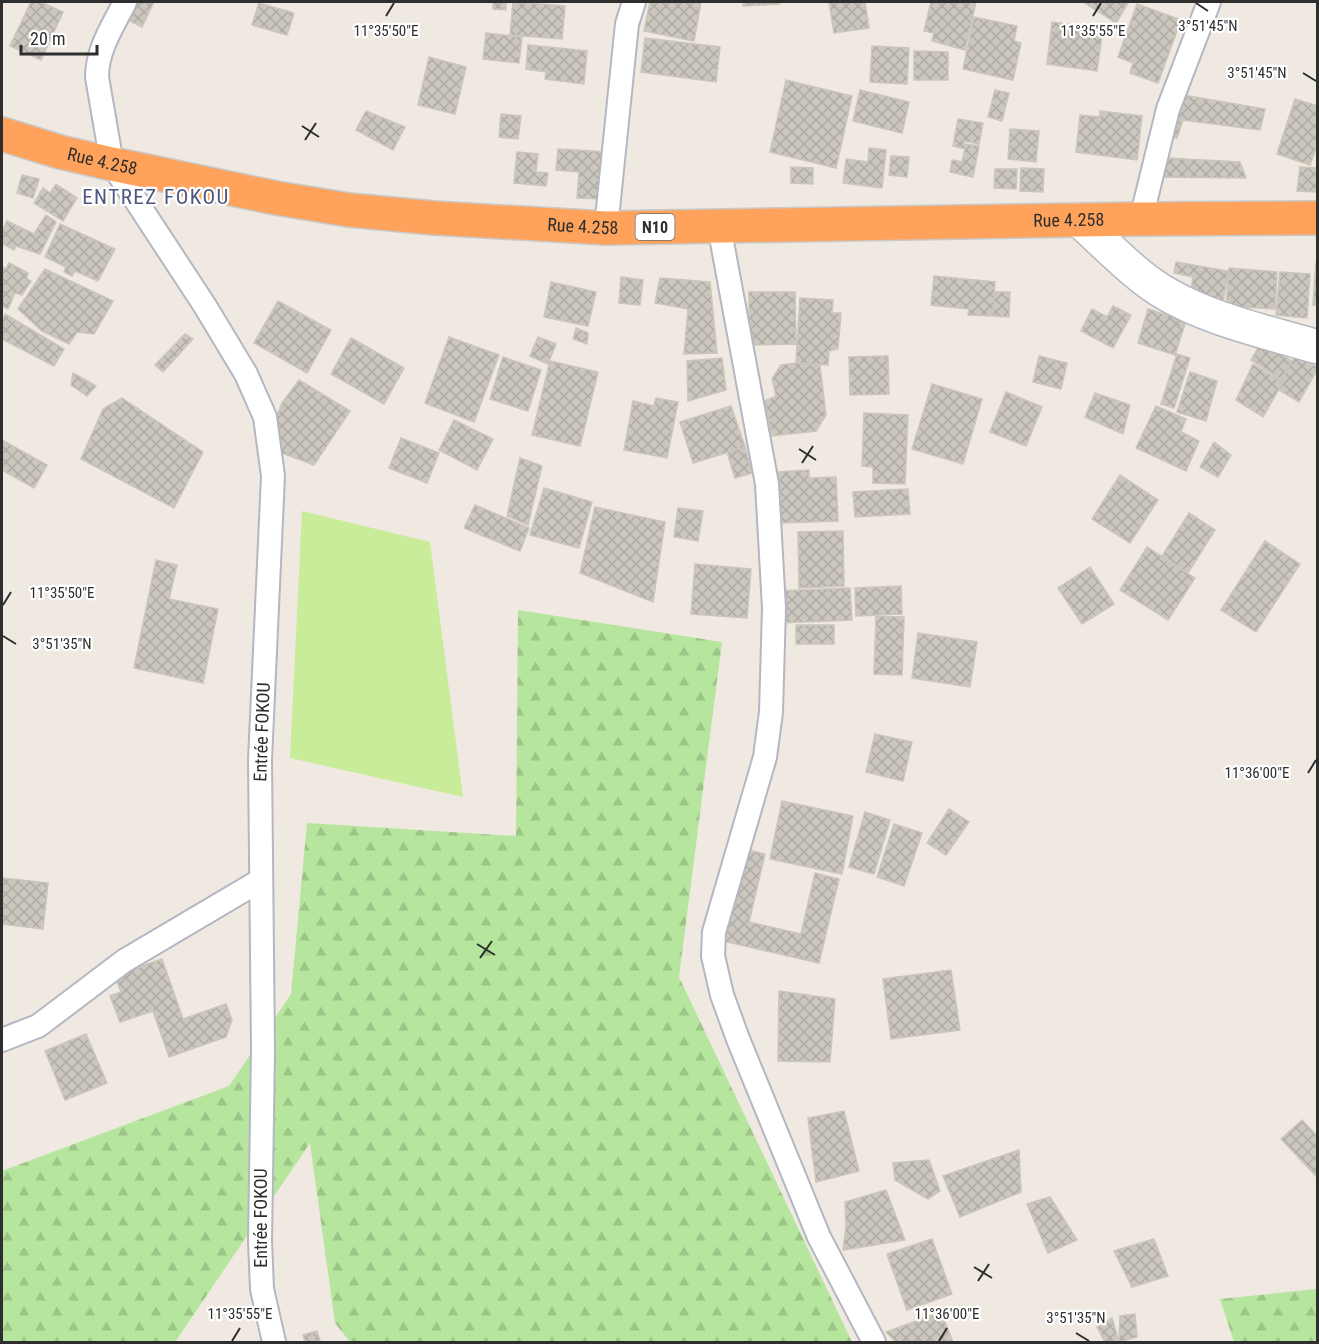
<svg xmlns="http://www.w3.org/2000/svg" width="1319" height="1344" font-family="'Roboto Condensed',sans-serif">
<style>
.forest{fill:url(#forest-firs)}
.pitch{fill:#c9ec9a}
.building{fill:url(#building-cross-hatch);stroke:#cbc5ba;stroke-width:1.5}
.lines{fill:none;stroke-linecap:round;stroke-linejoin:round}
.street-casing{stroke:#b4b7c1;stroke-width:26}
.secondary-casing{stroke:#b4b7c1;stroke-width:36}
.highway-casing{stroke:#c9c9c9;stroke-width:36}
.street{stroke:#fff;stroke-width:22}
.secondary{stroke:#fff;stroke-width:33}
.highway{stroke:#ffa35c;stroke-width:33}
.ticks{fill:none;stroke:#2e2e2e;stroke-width:2}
.labels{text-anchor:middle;stroke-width:4.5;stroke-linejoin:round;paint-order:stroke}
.shield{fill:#fff;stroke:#6d6d6d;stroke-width:1.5}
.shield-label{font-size:16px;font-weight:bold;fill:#2e2e2e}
.street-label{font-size:18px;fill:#2e2e2e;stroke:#fff}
.quarter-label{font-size:21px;letter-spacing:1.5px;fill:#4d5680;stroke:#fff}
.ticks-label{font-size:15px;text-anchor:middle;fill:#2e2e2e;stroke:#fff;stroke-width:4.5;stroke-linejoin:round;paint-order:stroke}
</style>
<defs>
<pattern id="forest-firs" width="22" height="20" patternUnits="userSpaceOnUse" patternTransform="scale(1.5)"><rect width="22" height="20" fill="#b6e59e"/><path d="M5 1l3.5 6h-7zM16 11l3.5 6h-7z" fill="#9dc588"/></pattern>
<pattern id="building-cross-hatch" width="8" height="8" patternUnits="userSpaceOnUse" patternTransform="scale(1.5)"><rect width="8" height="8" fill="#cbc7bf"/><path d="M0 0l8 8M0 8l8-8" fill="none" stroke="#afaba4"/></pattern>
</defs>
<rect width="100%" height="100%" fill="#efe9e1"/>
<path class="forest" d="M518 610 722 642 679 977 852 1342H350L335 1323 310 1143 175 1342H2V1171L229 1086 291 994 307 823 516 836Z
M1317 1289V1342H1234L1220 1299Z"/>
<path class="pitch" d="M302 511 430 542 463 797 290 758Z"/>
<path class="building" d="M31 2H41L63 12 41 60 10 46Z
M127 2H154L142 27 120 16Z
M493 2H506V10L493 9Z
M513 2 565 6 562 39 510 35Z
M650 2H701L694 41 644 31Z
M743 2H780V4L743 6Z
M829 2H865L869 28 834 33Z
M931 2H976L965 50 932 41 934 33 924 31Z
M1083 2H1126L1128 3 1116 23Z
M259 3 294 13 287 35 252 25Z
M1137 4 1181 20 1158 83 1130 73 1133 63 1118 57Z
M974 17 1017 26 1014 41 1021 43 1013 80 963 69Z
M1052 22 1103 29 1097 71 1047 64Z
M486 33 522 37 519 63 483 59Z
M645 38 720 47 716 82 641 72Z
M528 45 587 51 584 84 545 79 546 72 526 69Z
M872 46 909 48 907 84 870 82Z
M914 51 948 52V80H914Z
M429 57 466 67 455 114 418 105Z
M786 80 852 96 836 168 770 152Z
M860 90 909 102 902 133 853 121Z
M995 90 1009 93 1002 121 988 117Z
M1183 95 1265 109 1260 130 1183 120 1177 138 1171 136Z
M1295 99 1318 106V142L1310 165 1277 154Z
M366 111 405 127 393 150 356 130Z
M1100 111 1142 116 1137 160 1076 152 1080 115 1100 117Z
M501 114 521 116 518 139 499 137Z
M958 119 983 123 979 144 964 141V144L979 146 973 177 950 172 952 160 962 162 965 149 953 146Z
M1010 129 1039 131 1036 162 1008 159Z
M869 148 886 150 882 188 843 183 846 159 868 162Z
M558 149 607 152 604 199 577 198 579 172 556 170Z
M517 152 538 154 536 172 548 173 546 186 514 183Z
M891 156 909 157 907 177 889 175Z
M1165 158 1240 162 1246 178 1160 177Z
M791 167 813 168V184L791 183Z
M1300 167 1316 168 1317 192 1297 191Z
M1021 168 1044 169 1043 192 1020 191Z
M995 169H1017L1016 189 994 188Z
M22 175 39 179 33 198 17 193Z
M56 184 77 198 63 221 34 203 43 188 50 193Z
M46 215 56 222 40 254 16 246 14 250 2 243V232L7 221 34 234Z
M60 224 115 249 98 281 75 271 72 276 64 272 66 267 45 257Z
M1176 262 1228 271 1223 303 1190 297 1193 277 1174 273Z
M1316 262H1318V305H1313Z
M9 263 28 273 27 279 31 281 22 295 15 293 8 309 2 306V267L6 269Z
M1229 268 1277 272 1275 309 1226 306Z
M45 269 113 301 94 334 77 332 69 344 42 331 18 309Z
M1280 272 1310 274 1307 318 1276 315Z
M934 276 995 282 993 316 968 315 969 309 931 305Z
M621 277 643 280 640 305 619 303Z
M660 278 710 282 717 353 684 354 688 309 655 303Z
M551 282 596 292 588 326 544 317Z
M749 292H795L796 344 749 345Z
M994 292H1010L1009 317 993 316Z
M800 298 833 300 832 313H841L838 349 829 351 828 365 796 363Z
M278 301 331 330 307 373 254 343Z
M1113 306 1131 315 1113 348 1081 331 1092 309 1107 317Z
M1148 309 1186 321 1175 355 1138 343Z
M5 314 64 349 54 366 2 339V323Z
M576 328 588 333 587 344 573 339Z
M185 334 193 339 163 372 155 365Z
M449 337 499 355 474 422 425 403Z
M538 337 556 344 548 364 530 356Z
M351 338 404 368 384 404 331 374Z
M1261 343 1292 361 1281 379 1251 360Z
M1177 354 1190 358 1174 408 1161 404Z
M1296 355 1318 368 1299 402 1279 390 1284 381 1281 380Z
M888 356 889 394 850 395 849 357Z
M1039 356 1067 363 1061 389 1033 382Z
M503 357 541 370 528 411 490 399Z
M722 358 726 390 688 401 687 361Z
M550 361 598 372 580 446 532 435Z
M796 363 820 366 826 415 816 431 772 436 765 401 776 396 772 379 781 365Z
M1253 364 1283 382 1263 417 1236 400Z
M1190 372 1217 381 1206 421 1177 412Z
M73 373 96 386 87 396 71 385Z
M299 380 350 411 314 465 274 450 271 431 282 403Z
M932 384 982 399 963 464 912 449Z
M1006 392 1042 407 1026 446 990 432Z
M1095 393 1130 405 1123 434 1085 417Z
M122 398 203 452 174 508 81 459 103 409Z
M656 398 678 402 667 458 624 450 633 401 654 406Z
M731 406 745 447 693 463 680 422Z
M1156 406 1186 419 1181 432 1199 441 1186 471 1136 448Z
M864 413 908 415 905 484 873 483V467L862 466Z
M454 420 493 439 477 470 439 450Z
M401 438 439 453 427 483 389 468Z
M2 440 47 465 34 488 2 470Z
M1214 442 1231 455 1218 477 1200 467Z
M745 447 752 473 735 478 727 452Z
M520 458 542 466 528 525 507 516Z
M809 470V478L836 477 838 521 781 523 779 472Z
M1120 475 1158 500 1130 543 1092 519Z
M544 488 592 502 579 548 530 535Z
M908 489 910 514 855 517 853 492Z
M475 505 529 528 520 551 464 528Z
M595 507 665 522 653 602 580 573Z
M678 508 703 511 698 541 674 537Z
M1189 513 1215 530 1188 573 1162 556Z
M843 531 844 586 799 588 798 532Z
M1265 541 1300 564 1256 632 1221 610Z
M1147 547 1195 578 1168 620 1120 590Z
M156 560 177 565 169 599 218 609 203 683 134 668Z
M695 564 751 569 747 618 691 614Z
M1090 567 1114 604 1082 624 1058 588Z
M901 586 902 614 856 616 855 588Z
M850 588 852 620 780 623 778 591Z
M876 616 904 617 902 675 874 674Z
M796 625H834V644H796Z
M918 633 977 642 970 687 912 678Z
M875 734 912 742 903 781 866 772Z
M782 801 853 816 842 874 770 859Z
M949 809 969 822 946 855 927 843Z
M865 812 890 820 874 874 849 867Z
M894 824 922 833 904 886 877 877Z
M744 849 765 854 749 922 801 934 815 873 839 879 819 963 723 941Z
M2 878 48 883 43 929 2 924Z
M162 959 183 1019 226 1004 232 1020 226 1037 169 1057 153 1011 120 1022 110 996 121 992 115 976Z
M951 970 960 1030 891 1039 883 979Z
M779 991 835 999 830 1062 778 1061Z
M86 1034 107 1083 65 1100 45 1051Z
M844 1111 859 1171 816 1182 808 1118Z
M1302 1120 1318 1137V1178L1281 1139Z
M1019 1150 1021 1192 960 1217 943 1176Z
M929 1160 940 1191 928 1199 895 1180 893 1163Z
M886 1190 905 1240 843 1250 846 1227 845 1202Z
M1050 1197 1077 1240 1048 1253 1027 1204Z
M932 1239 952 1294 907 1310 887 1254Z
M1154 1239 1168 1276 1132 1287 1114 1251Z
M941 1312 953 1342H896L886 1332Z
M1135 1314 1137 1337 1119 1342 1120 1316Z
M1112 1318 1119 1342H1105L1097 1327Z
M317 1331 320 1341 305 1342 303 1335Z"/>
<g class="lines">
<g class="street-casing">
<path id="street" d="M125 2C113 26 97 49 97 77L112 164 205 306 246 374 265 417 273 476 260 760 263 1050 260 1241 262 1289 274 1342
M1141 219 1168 109 1209 2
M719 226 767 484 774 608 771 712 765 757 714 932 713 956 722 995 738 1039 819 1237 874 1342
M606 228 627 24 634 2
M2 1040 38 1026 124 961 261 880"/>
</g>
<g class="secondary-casing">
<path id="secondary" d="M1079 220C1101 240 1123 263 1147 281 1193 316 1263 331 1318 347"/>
</g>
<g class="highway-casing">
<g id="highway">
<path id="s1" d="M2 134 60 152 112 164 276 198 349 210 434 218 606 228 1141 219 1318 218"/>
</g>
</g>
<use href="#street" class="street"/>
<use href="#secondary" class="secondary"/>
<use href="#highway" class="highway"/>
</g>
<path class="ticks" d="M1196 3 1208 11M386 16 394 3M1093 16 1101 3M1303 73 1316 81M302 126 319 137M305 140 316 123M799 449 816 460M802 463 813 446M3 605 11 592M3 636 16 644M1308 773 1316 760M477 944 495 955M480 958 492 941M974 1267 992 1278M978 1281 989 1264M1076 1333 1089 1341M232 1341 240 1328M939 1341 947 1328"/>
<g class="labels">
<rect class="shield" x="635.5" y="214" width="39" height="26" rx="4.5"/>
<g class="shield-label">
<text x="655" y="233">N10</text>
</g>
<g class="street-label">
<text dy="6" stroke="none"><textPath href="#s1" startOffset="104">Rue 4.258</textPath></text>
<text dy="6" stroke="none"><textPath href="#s1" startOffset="1076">Rue 4.258</textPath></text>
<text dy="6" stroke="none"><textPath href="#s1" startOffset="590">Rue 4.258</textPath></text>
<text transform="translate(262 732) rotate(-88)" y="6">Entrée FOKOU</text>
<text transform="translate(261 1218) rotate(-90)" y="6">Entrée FOKOU</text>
</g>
<g class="quarter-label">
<text x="156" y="204">ENTREZ FOKOU</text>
</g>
</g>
<g class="ticks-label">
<text x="1208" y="31">3°51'45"N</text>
<text x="386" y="36">11°35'50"E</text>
<text x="1093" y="36">11°35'55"E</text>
<text x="1257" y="78">3°51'45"N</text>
<text x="62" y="598">11°35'50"E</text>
<text x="62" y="649">3°51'35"N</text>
<text x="1257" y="778">11°36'00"E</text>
<text x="240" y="1319">11°35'55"E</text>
<text x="947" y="1319">11°36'00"E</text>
<text x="1076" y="1323">3°51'35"N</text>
</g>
<rect width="1319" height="1344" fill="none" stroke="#2e2e2e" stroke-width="6"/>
<path d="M21 45v9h76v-9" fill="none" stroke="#2e2e2e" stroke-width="3"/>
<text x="30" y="45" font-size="18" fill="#2e2e2e" stroke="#ffffff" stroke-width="4.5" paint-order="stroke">20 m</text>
</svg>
